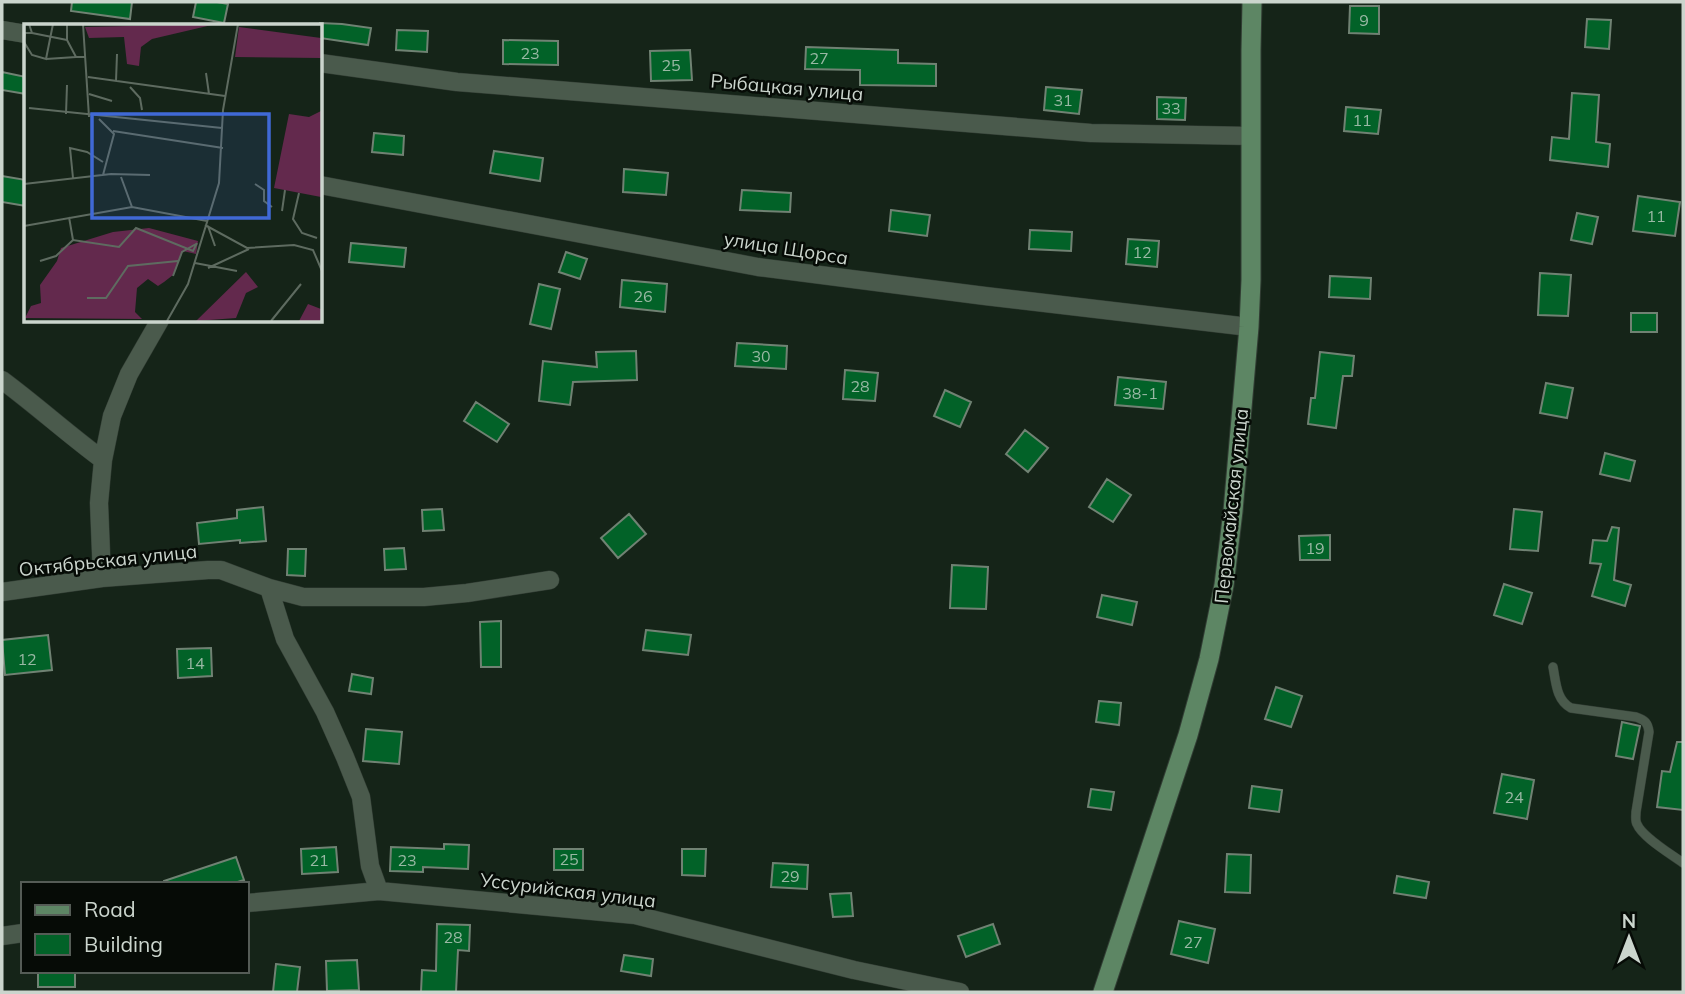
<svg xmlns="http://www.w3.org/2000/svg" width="1685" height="994" font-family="Mulish,sans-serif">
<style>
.building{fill:#026228;stroke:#708273;stroke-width:2}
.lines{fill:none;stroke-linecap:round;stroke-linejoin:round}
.service-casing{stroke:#323d34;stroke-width:10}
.minor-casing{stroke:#323d34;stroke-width:19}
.primary-casing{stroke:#323d34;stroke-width:21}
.service{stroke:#4a5a4c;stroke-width:9}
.minor{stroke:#4a5a4c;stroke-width:18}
.primary{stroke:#5d8664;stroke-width:19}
.labels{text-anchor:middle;stroke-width:5;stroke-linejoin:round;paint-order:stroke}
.number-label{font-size:16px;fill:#99b8a4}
.street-label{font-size:19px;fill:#cbd5cd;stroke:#060b06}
.inset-road{fill:none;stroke:#5e6b60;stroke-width:2}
.view{fill:#4069d6;fill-opacity:0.15;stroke:#4069d6;stroke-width:3.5}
.inset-edge{fill:none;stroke:#cbd5cd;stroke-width:3.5}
</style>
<rect width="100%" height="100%" fill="#152418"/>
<path class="building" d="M72 2H132L130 19 71 11Z
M196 2H217L228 4 224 23 193 17Z
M1350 6H1379V34L1349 33Z
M1587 19 1611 20 1609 49 1585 47Z
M320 23 342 24 371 28 368 45 320 38Z
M397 30 428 31 427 52 396 50Z
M503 40 558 41V65L503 64Z
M806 47 898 50V63L936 64V86L860 85V70L805 69Z
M690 50 692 80 651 81 650 51Z
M2 72 26 77V94L2 90Z
M1046 87 1082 90 1079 114 1044 110Z
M1572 93 1599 95 1596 142 1610 144 1608 167 1550 160 1552 137 1569 139Z
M1157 97 1186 98 1185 120 1157 119Z
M1346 107 1381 110 1378 134 1344 131Z
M374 133 404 136 403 155 372 152Z
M494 151 543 158 540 181 490 173Z
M624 169 668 173 666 195 623 192Z
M2 176 26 180V206L2 202Z
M742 190 791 193 790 212 740 210Z
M1638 196 1680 202 1675 236 1633 231Z
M891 210 930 215 927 236 889 231Z
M1577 213 1598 217 1592 244 1571 240Z
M1030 230 1072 232 1071 251 1029 249Z
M1128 239 1159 241 1157 267 1126 264Z
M351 243 406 248 404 267 349 262Z
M566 252 587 259 580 279 559 272Z
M1540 273 1571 275 1568 316 1538 315Z
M1330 276 1371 278 1370 299 1329 297Z
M622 280 667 284 665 312 620 307Z
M539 284 560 289 551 329 530 324Z
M1631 313H1657V332H1631Z
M737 343 787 346 786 369 735 366Z
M636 351 637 380 573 382 570 405 539 401 543 361 597 367 596 352Z
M1320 352 1354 356 1352 376H1343L1336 428 1308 424 1311 398H1315Z
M845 370 878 373 875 401 843 399Z
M1118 377 1166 382 1163 409 1115 405Z
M1546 383 1573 388 1567 418 1540 413Z
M945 390 971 402 960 427 934 416Z
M476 402 509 424 497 442 464 421Z
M1025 430 1048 448 1028 472 1006 454Z
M1605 453 1635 461 1630 481 1600 474Z
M1107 479 1131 495 1113 522 1089 507Z
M263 507 266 541 240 543V540L199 544 197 523 237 518V510Z
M442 509 444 530 423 531 422 510Z
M1514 509 1542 512 1538 551 1510 549Z
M629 514 646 534 618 558 601 538Z
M1612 527 1619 528 1614 580 1631 585 1625 606 1592 596 1601 564 1590 563 1593 540 1607 541Z
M1330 535V560H1300L1299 536Z
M404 548 406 569 385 570 384 549Z
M288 549H306L305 576 287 575Z
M952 565 988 567 986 609 950 608Z
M1504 584 1532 593 1522 624 1494 615Z
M1102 595 1137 602 1132 625 1097 617Z
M501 621V667H481L480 622Z
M646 630 691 635 688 655 643 650Z
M48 635 52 670 5 675 2 640Z
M211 648 212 676 178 678 177 649Z
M352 674 373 678 371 694 349 691Z
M1276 687 1302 696 1291 727 1265 719Z
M1099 701 1121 703 1119 725 1096 722Z
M1622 722 1640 726 1633 759 1616 756Z
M366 729 402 732 399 764 363 761Z
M1677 742H1683V810L1657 807 1662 771 1670 772Z
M1502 774 1534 780 1527 819 1494 813Z
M1252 786 1282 790 1279 812 1249 808Z
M1091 789 1114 792 1111 810 1088 807Z
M444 844 469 845 468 869 423 867V872L390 871 391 847 444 849Z
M336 847 338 872 302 874 301 849Z
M554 849H583V870H554Z
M682 849H706L705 876 682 875Z
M1227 854 1251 855 1250 893 1225 892Z
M236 857 244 880 231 884H164V881Z
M773 863 808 865 807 889 771 887Z
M1397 876 1429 882 1426 898 1394 893Z
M851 893 853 916 833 917 830 894Z
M1179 921 1215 929 1208 963 1171 954Z
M437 924 470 925 469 951 458 950 456 992H421L422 970 436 971Z
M993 924 1000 944 966 957 958 936Z
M624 955 653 959 651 976 621 971Z
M357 960 359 990 327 991 326 961Z
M276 964 300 967 297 992H273Z
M38 971H75V987H38Z"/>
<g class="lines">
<g class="service-casing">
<path id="service" d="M1553 667C1556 682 1556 700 1571 708L1636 717C1645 720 1648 723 1649 732L1636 812C1636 816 1635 821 1637 824 1642 837 1671 854 1683 863"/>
</g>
<g class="minor-casing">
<path id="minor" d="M2 30 26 34
M320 63 457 82 1091 133 1251 136
M320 185 758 267 985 296 1249 327
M2 380C37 406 69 435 103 460
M102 578 99 503 103 460 112 416 129 374 160 320
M269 588 285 639 325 712 345 757 361 797 370 866 379 891
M2 592 102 578 208 570H221L269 588 303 597H424L467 593 550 580
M247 903 379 891 635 915 854 970 960 992
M2 936 23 933"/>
</g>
<g class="primary-casing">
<path id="primary" d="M1103 992 1188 735 1209 659 1224 585 1233 511 1249 327 1251 280V50L1252 2"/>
</g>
<use href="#service" class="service"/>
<use href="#minor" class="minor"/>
<use href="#primary" class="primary"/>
</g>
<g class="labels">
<g class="number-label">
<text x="1364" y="26">9</text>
<text x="530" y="59">23</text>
<text x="819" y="64">27</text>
<text x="671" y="71">25</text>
<text x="1063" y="106">31</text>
<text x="1171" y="114">33</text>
<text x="1362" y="126">11</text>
<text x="1656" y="222">11</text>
<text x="1142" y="258">12</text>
<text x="643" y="302">26</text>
<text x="761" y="362">30</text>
<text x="860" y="392">28</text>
<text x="1140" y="399">38-1</text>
<text x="1315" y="554">19</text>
<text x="27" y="665">12</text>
<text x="195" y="669">14</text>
<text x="1514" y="803">24</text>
<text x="569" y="865">25</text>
<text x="319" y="866">21</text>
<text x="407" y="866">23</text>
<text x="790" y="882">29</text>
<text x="453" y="943">28</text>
<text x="1193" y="948">27</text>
</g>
<g class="street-label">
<text transform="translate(787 87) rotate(5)" y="7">Рыбацкая улица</text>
<text transform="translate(786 248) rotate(9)" y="7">улица Щорса</text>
<text transform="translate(1231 506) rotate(-84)" y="7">Первомайская улица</text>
<text transform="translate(108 560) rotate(-6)" y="7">Октябрьская улица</text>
<text transform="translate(568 890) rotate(7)" y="7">Уссурийская улица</text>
</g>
</g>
<g transform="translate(24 24)">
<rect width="298" height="298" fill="#152418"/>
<path d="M192 0 128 15 117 23 115 42 103 40 100 13 65 14 61 3ZM215 3 297 14V34L211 33ZM297 87V173L250 164 265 90 285 93ZM125 204 174 217 172 230 159 227 149 251 140 258 134 262 124 255 113 264 111 288 118 295 1 294 7 282 17 279 16 261 33 237 37 224 89 208ZM222 248 234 263 222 269 212 294 172 297ZM284 280 297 285V297H275Z" fill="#63294d"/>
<path class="inset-road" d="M43 0V16L52 33H62M59 0 65 93M8 9 43 16M0 16 1 9H8L5 0M0 18 8 31 22 35 29 0M22 35 52 33M182 49 185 70M64 53 201 72M92 57 93 30M106 63 116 74 118 86M65 70 88 77M5 84 198 104M42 90 43 61M75 95 90 110 79 151M89 107 199 124M97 153 108 183M49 154 46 124 63 128 79 138M0 160 87 150 126 151M231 160 240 166V177L248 183M275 169 269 195 278 209 293 214M258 187 261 166M45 193 49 216M181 201 223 224 270 221 289 226 298 247M0 202 108 183 183 197M184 202 191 222M16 237 32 232 49 216 95 223 112 204 169 227 173 219M171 239 213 247M184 244 225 225M149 252 158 228 172 220M63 274H82L104 242 154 237M143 297 164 260 195 159 199 86 214 0M247 297 277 260"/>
<path class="view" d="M68 90H245V194H68Z"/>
<rect width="298" height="298" class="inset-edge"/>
</g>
<rect width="1685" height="994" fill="none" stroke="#cbd5cd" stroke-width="7"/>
<rect x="21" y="882" width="228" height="91" fill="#060b06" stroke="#555c56" stroke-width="2"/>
<rect x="35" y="905" width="35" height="10" fill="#5d8664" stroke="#555c56" stroke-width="2"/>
<text x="84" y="917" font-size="21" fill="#cbd5cd">Road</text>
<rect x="35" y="934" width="35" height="21" fill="#026228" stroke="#555c56" stroke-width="2"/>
<text x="84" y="952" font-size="21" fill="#cbd5cd">Building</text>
<g transform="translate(1629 938)" stroke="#060b06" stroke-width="5" paint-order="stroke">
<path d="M0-5L12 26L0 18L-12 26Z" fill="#cbd5cd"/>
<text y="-10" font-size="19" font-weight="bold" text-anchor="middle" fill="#cbd5cd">N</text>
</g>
</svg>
